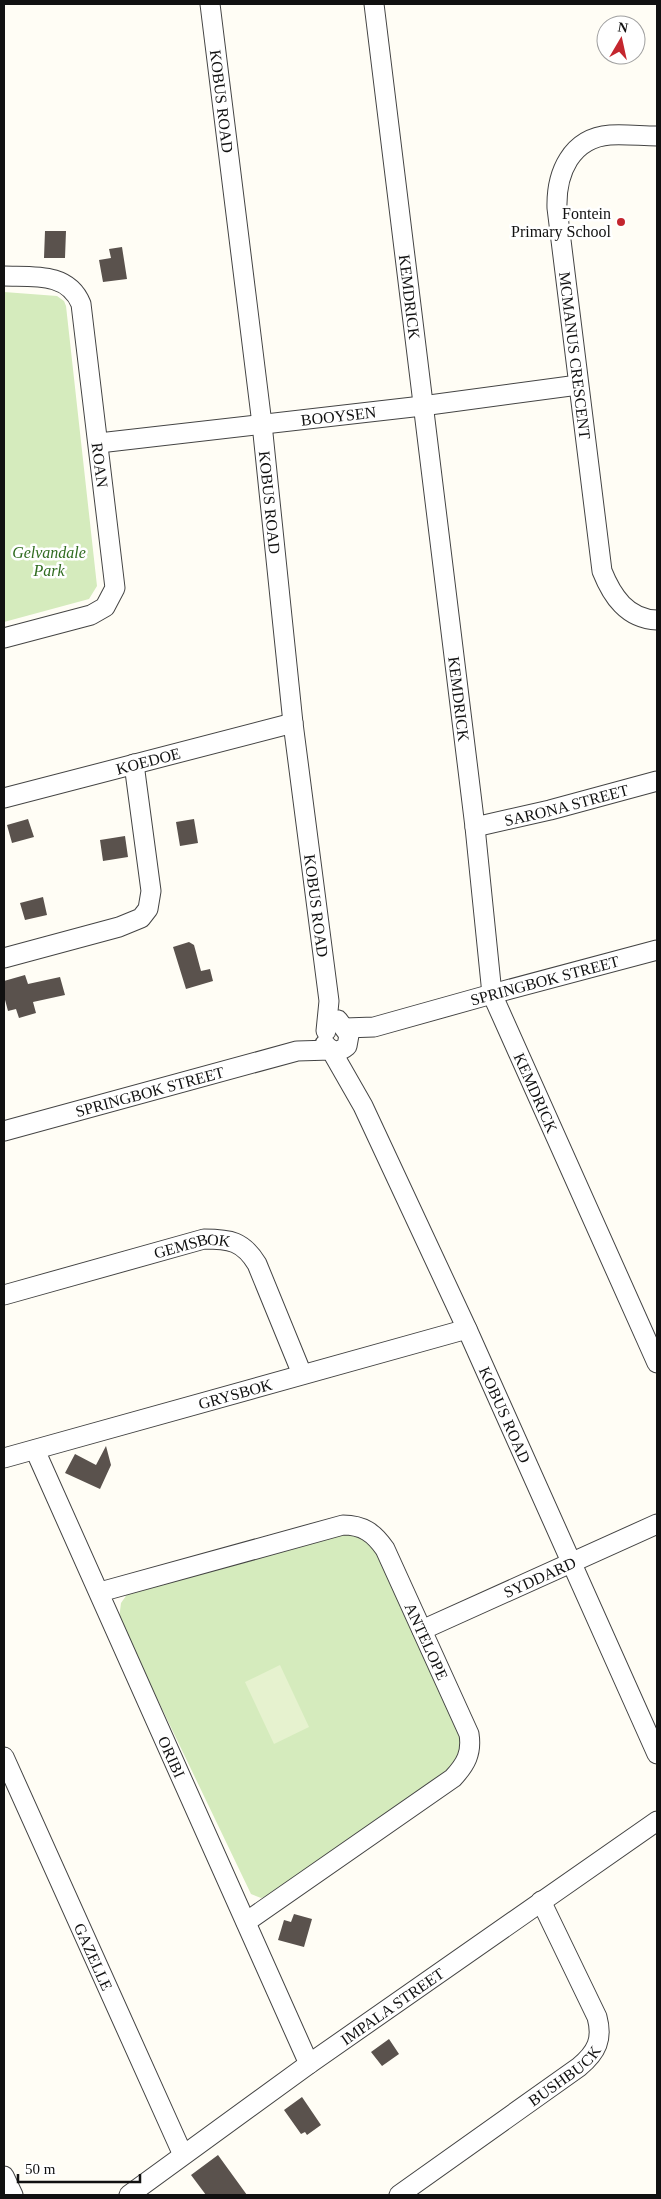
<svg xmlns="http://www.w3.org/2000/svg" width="661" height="2199" font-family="'Times New Roman',serif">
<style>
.green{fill:#d5ebbd}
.pitch{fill:#e6f2cf}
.building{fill:#5a524d}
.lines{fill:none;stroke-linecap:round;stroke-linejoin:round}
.minor-casing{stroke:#444;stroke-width:21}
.minor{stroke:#fff;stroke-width:19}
.poi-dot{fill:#c4262e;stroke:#fff;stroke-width:2}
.labels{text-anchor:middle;stroke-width:5;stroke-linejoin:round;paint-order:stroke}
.street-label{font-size:16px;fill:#111;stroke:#fff}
.poi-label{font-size:16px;fill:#111;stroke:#fff;text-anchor:end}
.park-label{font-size:16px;font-style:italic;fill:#2f6b1f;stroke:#fff}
</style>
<rect width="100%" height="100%" fill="#fffdf5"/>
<path class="green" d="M4 292 57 296 64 301 66 306 97 586 89 599 4 622Z
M345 1533 359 1534 380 1554 464 1744 457 1764 270 1895 261 1898 251 1894 119 1619 121 1603 128 1593Z"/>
<path class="pitch" d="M280 1665 309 1727 274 1744 245 1682Z"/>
<path class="building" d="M45 231H66L65 258H44Z
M122 247 127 279 103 282 99 260 111 258 109 249Z
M28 819 34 837 12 843 7 825Z
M194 819 198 843 180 846 176 822Z
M125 836 128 857 103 861 100 840Z
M43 897 47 915 25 920 20 903Z
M189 942 194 945 201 971 210 969 213 981 186 989 173 947Z
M25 975 28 984 60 977 65 995 33 1002 36 1013 19 1018 16 1009 8 1011 4 996V981Z
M106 1446 111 1465 100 1489 65 1473 75 1454 96 1465Z
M294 1914 312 1919 304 1947 278 1940 284 1920 291 1922Z
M389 2039 399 2054 382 2066 371 2052Z
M302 2097 321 2125 307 2135 305 2132 301 2134 284 2110Z
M218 2155 247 2195H206L191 2175Z"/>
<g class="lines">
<g class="minor-casing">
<g id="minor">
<path id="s1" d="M210 4 262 424 293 723 329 1001 326 1031"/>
<path id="s2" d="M374 4 475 827 492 994 657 1363"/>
<path id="s3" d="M657 136C642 136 626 134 610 135 571 138 556 173 557 208L602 571C612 596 627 619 657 620"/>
<path id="s4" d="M4 276C33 277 68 272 81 304L115 588 105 607 91 615 4 638"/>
<path id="s5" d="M99 443 422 406 578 385"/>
<path id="s6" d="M4 798 293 723"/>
<path id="s7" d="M475 827 550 810 657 781"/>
<path d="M4 958 119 927 141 918 148 909 151 891 134 764"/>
<path id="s8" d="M345 1028 374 1027 492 994 657 950"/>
<path d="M325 1044C331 1052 339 1053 347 1046L349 1035 338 1020"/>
<path id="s9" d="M4 1131 297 1051 331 1050 363 1106 467 1329 657 1754"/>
<path id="s10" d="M4 1295 204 1239C230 1239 243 1241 257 1264L302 1374"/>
<path id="s11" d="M35 1450 309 2064"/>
<path id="s12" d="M4 1458 467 1329"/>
<path id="s13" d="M100 1592 343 1525C363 1525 374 1533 385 1549L469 1734C472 1753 466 1764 453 1778L246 1922"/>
<path id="s14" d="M422 1630 657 1524"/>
<path id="s15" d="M4 1757 183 2155"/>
<path d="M4 2176 13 2195"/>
<path id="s16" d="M129 2195 309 2064 657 1821"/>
<path id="s17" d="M399 2195 579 2067C597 2052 603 2039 597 2017L541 1901"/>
</g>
</g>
<use href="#minor" class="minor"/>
</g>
<circle class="poi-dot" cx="621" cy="222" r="5"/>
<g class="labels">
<g class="street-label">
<text dy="6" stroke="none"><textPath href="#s1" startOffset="98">KOBUS ROAD</textPath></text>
<text dy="6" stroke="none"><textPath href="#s2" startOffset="295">KEMDRICK</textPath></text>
<text dy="6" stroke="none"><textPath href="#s3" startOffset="296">MCMANUS CRESCENT</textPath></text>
<text dy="6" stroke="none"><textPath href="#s5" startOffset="241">BOOYSEN</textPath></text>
<text dy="6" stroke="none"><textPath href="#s4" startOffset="250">ROAN</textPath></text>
<text dy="6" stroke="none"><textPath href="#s1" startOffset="502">KOBUS ROAD</textPath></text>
<text dy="6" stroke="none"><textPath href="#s2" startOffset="700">KEMDRICK</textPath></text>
<text dy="6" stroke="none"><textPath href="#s6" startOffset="149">KOEDOE</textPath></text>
<text dy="6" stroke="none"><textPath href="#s7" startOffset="94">SARONA STREET</textPath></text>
<text dy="6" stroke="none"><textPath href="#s1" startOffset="908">KOBUS ROAD</textPath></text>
<text dy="6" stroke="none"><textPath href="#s8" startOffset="206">SPRINGBOK STREET</textPath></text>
<text dy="6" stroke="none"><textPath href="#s9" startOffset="151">SPRINGBOK STREET</textPath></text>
<text dy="6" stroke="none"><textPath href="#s2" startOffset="1105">KEMDRICK</textPath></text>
<text dy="6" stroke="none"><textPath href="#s10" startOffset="195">GEMSBOK</textPath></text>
<text dy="6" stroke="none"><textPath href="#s12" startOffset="240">GRYSBOK</textPath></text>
<text dy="6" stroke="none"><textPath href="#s9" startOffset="742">KOBUS ROAD</textPath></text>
<text dy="6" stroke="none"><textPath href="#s14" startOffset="129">SYDDARD</textPath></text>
<text dy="6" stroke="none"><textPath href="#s13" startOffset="404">ANTELOPE</textPath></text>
<text dy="6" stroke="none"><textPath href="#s11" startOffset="336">ORIBI</textPath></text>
<text dy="6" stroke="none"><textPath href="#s15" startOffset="219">GAZELLE</textPath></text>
<text dy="6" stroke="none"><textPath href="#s16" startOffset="324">IMPALA STREET</textPath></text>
<text dy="6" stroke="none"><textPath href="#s17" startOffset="204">BUSHBUCK</textPath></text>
</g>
<g class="poi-label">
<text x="611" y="219">Fontein<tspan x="611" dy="18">Primary School</tspan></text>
</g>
<g class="park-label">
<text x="49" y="558">Gelvandale<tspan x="49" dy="18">Park</tspan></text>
</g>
</g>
<rect width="661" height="2199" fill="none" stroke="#111111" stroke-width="10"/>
<g transform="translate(621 40) rotate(9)"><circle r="24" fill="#ffffff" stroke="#a0a0a0"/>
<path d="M0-4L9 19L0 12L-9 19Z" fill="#c4262e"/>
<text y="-8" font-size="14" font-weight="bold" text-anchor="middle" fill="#111111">N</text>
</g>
<path d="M18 2174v8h122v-8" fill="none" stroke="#111111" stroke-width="2.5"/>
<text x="25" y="2174" font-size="15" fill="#111111" stroke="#ffffff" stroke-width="4" paint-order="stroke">50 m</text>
</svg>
